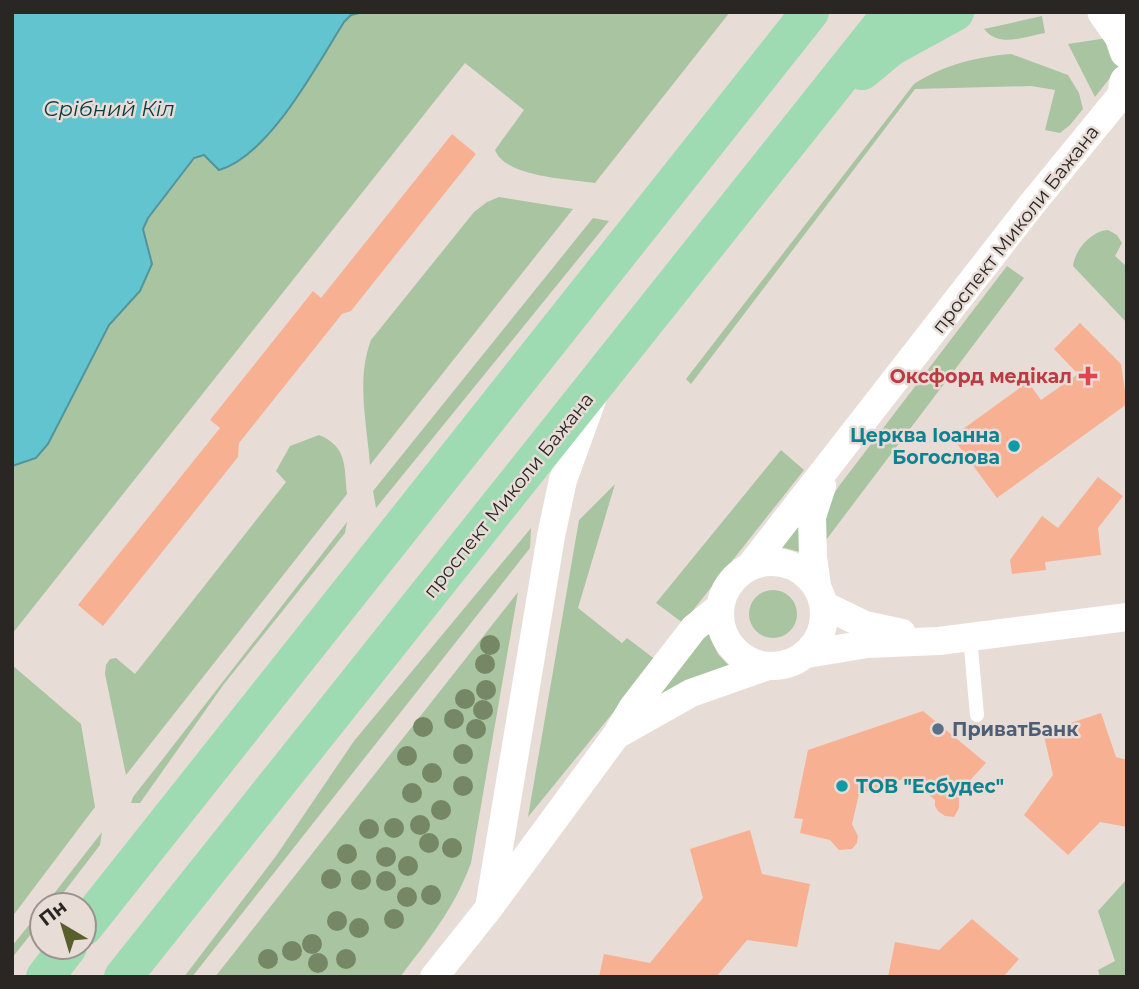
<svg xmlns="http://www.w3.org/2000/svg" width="1139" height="989" font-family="Montserrat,sans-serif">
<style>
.green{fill:#a9c4a1}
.water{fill:#62c4ce;stroke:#51959b;stroke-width:2}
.building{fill:#f7b092}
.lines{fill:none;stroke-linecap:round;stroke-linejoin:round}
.service{stroke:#fff;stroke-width:14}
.minor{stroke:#fff;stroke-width:28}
.tertiary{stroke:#fff;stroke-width:35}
.trunk{stroke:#9edab2;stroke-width:38}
.tree{fill:#768765}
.health-dot{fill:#e0444e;stroke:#e8dcd7;stroke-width:2.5}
.culture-dot{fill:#0f9aa8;stroke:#e8dcd7;stroke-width:2.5}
.service-dot{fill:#5c6f8a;stroke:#e8dcd7;stroke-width:2.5}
.labels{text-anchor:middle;stroke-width:5;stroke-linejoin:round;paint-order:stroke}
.street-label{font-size:19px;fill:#2a2624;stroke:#e8dcd7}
.health-label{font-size:19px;font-weight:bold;fill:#be3a42;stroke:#e8dcd7;text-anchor:end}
.culture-label{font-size:19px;font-weight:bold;fill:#0d838f;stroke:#e8dcd7;text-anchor:end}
.service-label{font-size:19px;font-weight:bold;fill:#4e5e75;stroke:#e8dcd7;text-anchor:start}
.water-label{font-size:21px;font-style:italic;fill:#0c3b3f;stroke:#e8dcd7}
</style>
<rect width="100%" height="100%" fill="#e8dcd7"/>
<path class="green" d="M12 12H730L595 183C569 179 505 177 495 150L524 110 465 63 12 634Z
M1042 16 1045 33C1023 37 999 48 984 29Z
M1107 38 1120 65 1095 97 1068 44Z
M1011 54 1068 75 1079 93 1083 109 1070 125 1060 133 1045 130 1055 90 1031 86 915 89 691 384 686 379 914 84C943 65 976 57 1011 54Z
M499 197 573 209 370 465C367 424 356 379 371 340L474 212 487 202Z
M593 218 609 221 376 508 373 491Z
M1108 230 1117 235 1122 243 1115 256 1127 267V323L1073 266C1075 250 1091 231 1108 230Z
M1007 266 1024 278 823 544 828 503 839 486Z
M319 435C348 447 344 467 347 494L126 775 105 674 106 665 110 659 116 658 135 674 286 482 276 471 290 446Z
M781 450 804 470 683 623 656 603Z
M615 484 578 608 622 643 627 638 656 660 528 817 579 520Z
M807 501 800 552 781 547Z
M347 522 345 533 224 684 140 803H131L133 797 162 760Z
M531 528 530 548 192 977H184L276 856 354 741Z
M749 614a24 24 0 1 1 48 0a24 24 0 1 1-48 0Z
M518 592 471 863C454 909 429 939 400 977H215Z
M707 630 718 654 731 668 651 702Z
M12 665 81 724 95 807 12 917Z
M102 832 100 845 54 905H45Z
M1127 879V977H1100L1098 970 1115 961 1098 911Z
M42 909V920L12 958V946Z"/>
<path class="water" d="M12 12H363L351 15 344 22C316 66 270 155 219 170L204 155 194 158 148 218 143 229 152 264 140 291 109 325 48 444 36 458 12 466Z"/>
<path class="building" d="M452 134 476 154 351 311 342 314 239 443 238 457 103 626 78 605 220 428 210 420 313 291 321 298Z
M1080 323 1121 364 1127 404 997 498 952 437 1028 382 1041 400 1078 374 1054 349Z
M1098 477 1123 496 1098 528 1101 555 1045 562 1046 570 1012 574 1010 560 1042 516 1058 528Z
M923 711 986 763 959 792V808L954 817 945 816 938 811 935 806V800L909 777 859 794 852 824 858 836 857 843 852 849 839 850 830 840 800 833 803 819 794 818 808 750Z
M1101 713 1116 757 1127 760V827L1100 822 1068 855 1024 815 1053 775 1043 732Z
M750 830 762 874 810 884 797 947 747 940 716 977H599L604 954 650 963 703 898 690 849Z
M972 919 1019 959 1003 977H888L895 942 939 950Z"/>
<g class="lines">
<path class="service" d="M970 637 977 715"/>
<path class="minor" d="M720 614a52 52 0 1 1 104 0a52 52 0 1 1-104 0Z
M751 565 1032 204 1127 88
M817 586 813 557 812 517 822 486
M824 605 865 625 902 633
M807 654 867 644 939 641 1127 617
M620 733 691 693 765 667
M489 908 551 536 563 480 592 400
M434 977 489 908 617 734 633 707 694 628 719 608"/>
<path class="tertiary" d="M1105 12 1122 36 1127 51
M1126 88 1127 82"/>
<path class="trunk" d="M862 71 891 47 955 12
M84 927 810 12
M45 977 68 947
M123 977 892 12"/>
</g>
<g class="tree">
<circle cx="490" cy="645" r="10"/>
<circle cx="485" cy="664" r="10"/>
<circle cx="486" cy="690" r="10"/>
<circle cx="465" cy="699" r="10"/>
<circle cx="483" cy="710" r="10"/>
<circle cx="454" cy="719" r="10"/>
<circle cx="423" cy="727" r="10"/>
<circle cx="476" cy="729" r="10"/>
<circle cx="463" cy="754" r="10"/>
<circle cx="407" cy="756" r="10"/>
<circle cx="432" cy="773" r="10"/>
<circle cx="463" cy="786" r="10"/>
<circle cx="412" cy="793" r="10"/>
<circle cx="441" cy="810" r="10"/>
<circle cx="420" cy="825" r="10"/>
<circle cx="394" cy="828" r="10"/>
<circle cx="369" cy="829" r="10"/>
<circle cx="429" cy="843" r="10"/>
<circle cx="452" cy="848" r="10"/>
<circle cx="347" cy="854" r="10"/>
<circle cx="386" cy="857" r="10"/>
<circle cx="408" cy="866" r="10"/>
<circle cx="331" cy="879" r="10"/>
<circle cx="361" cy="880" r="10"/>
<circle cx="386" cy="881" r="10"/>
<circle cx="431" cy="895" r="10"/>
<circle cx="407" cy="897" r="10"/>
<circle cx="394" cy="919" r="10"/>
<circle cx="337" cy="921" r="10"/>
<circle cx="359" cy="928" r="10"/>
<circle cx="312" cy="944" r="10"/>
<circle cx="292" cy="951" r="10"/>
<circle cx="268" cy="959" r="10"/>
<circle cx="346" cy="959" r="10"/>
<circle cx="318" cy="963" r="10"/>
</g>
<path class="health-dot" d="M1084.5 365.5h7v7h7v7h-7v7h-7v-7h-7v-7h7z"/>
<g class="culture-dot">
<circle cx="1014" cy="446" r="7"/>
<circle cx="842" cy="786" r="7"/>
</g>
<circle class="service-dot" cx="938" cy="729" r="7"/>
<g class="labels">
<g class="street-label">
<text transform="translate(1015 229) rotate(-52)" y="7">проспект Миколи Бажана</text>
<text transform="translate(508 495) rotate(-51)" y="7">проспект Миколи Бажана</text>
</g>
<g class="health-label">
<text x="1072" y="383">Оксфорд медікал</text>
</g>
<g class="culture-label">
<text x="1000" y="442">Церква Іоанна<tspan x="1000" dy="22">Богослова</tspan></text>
<text x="856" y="793" text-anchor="start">ТОВ "Есбудес"</text>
</g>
<g class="service-label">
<text x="952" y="736">ПриватБанк</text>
</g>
<g class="water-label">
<text x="109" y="116">Срібний Кіл</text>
</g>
</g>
<rect width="1139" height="989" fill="none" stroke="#2a2624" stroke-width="28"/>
<g transform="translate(63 926) rotate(322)"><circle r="33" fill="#e8dcd7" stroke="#9c938f" stroke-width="2"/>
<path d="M0-5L12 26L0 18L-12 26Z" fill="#585f2d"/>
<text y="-10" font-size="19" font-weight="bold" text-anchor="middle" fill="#2a2624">Пн</text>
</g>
</svg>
